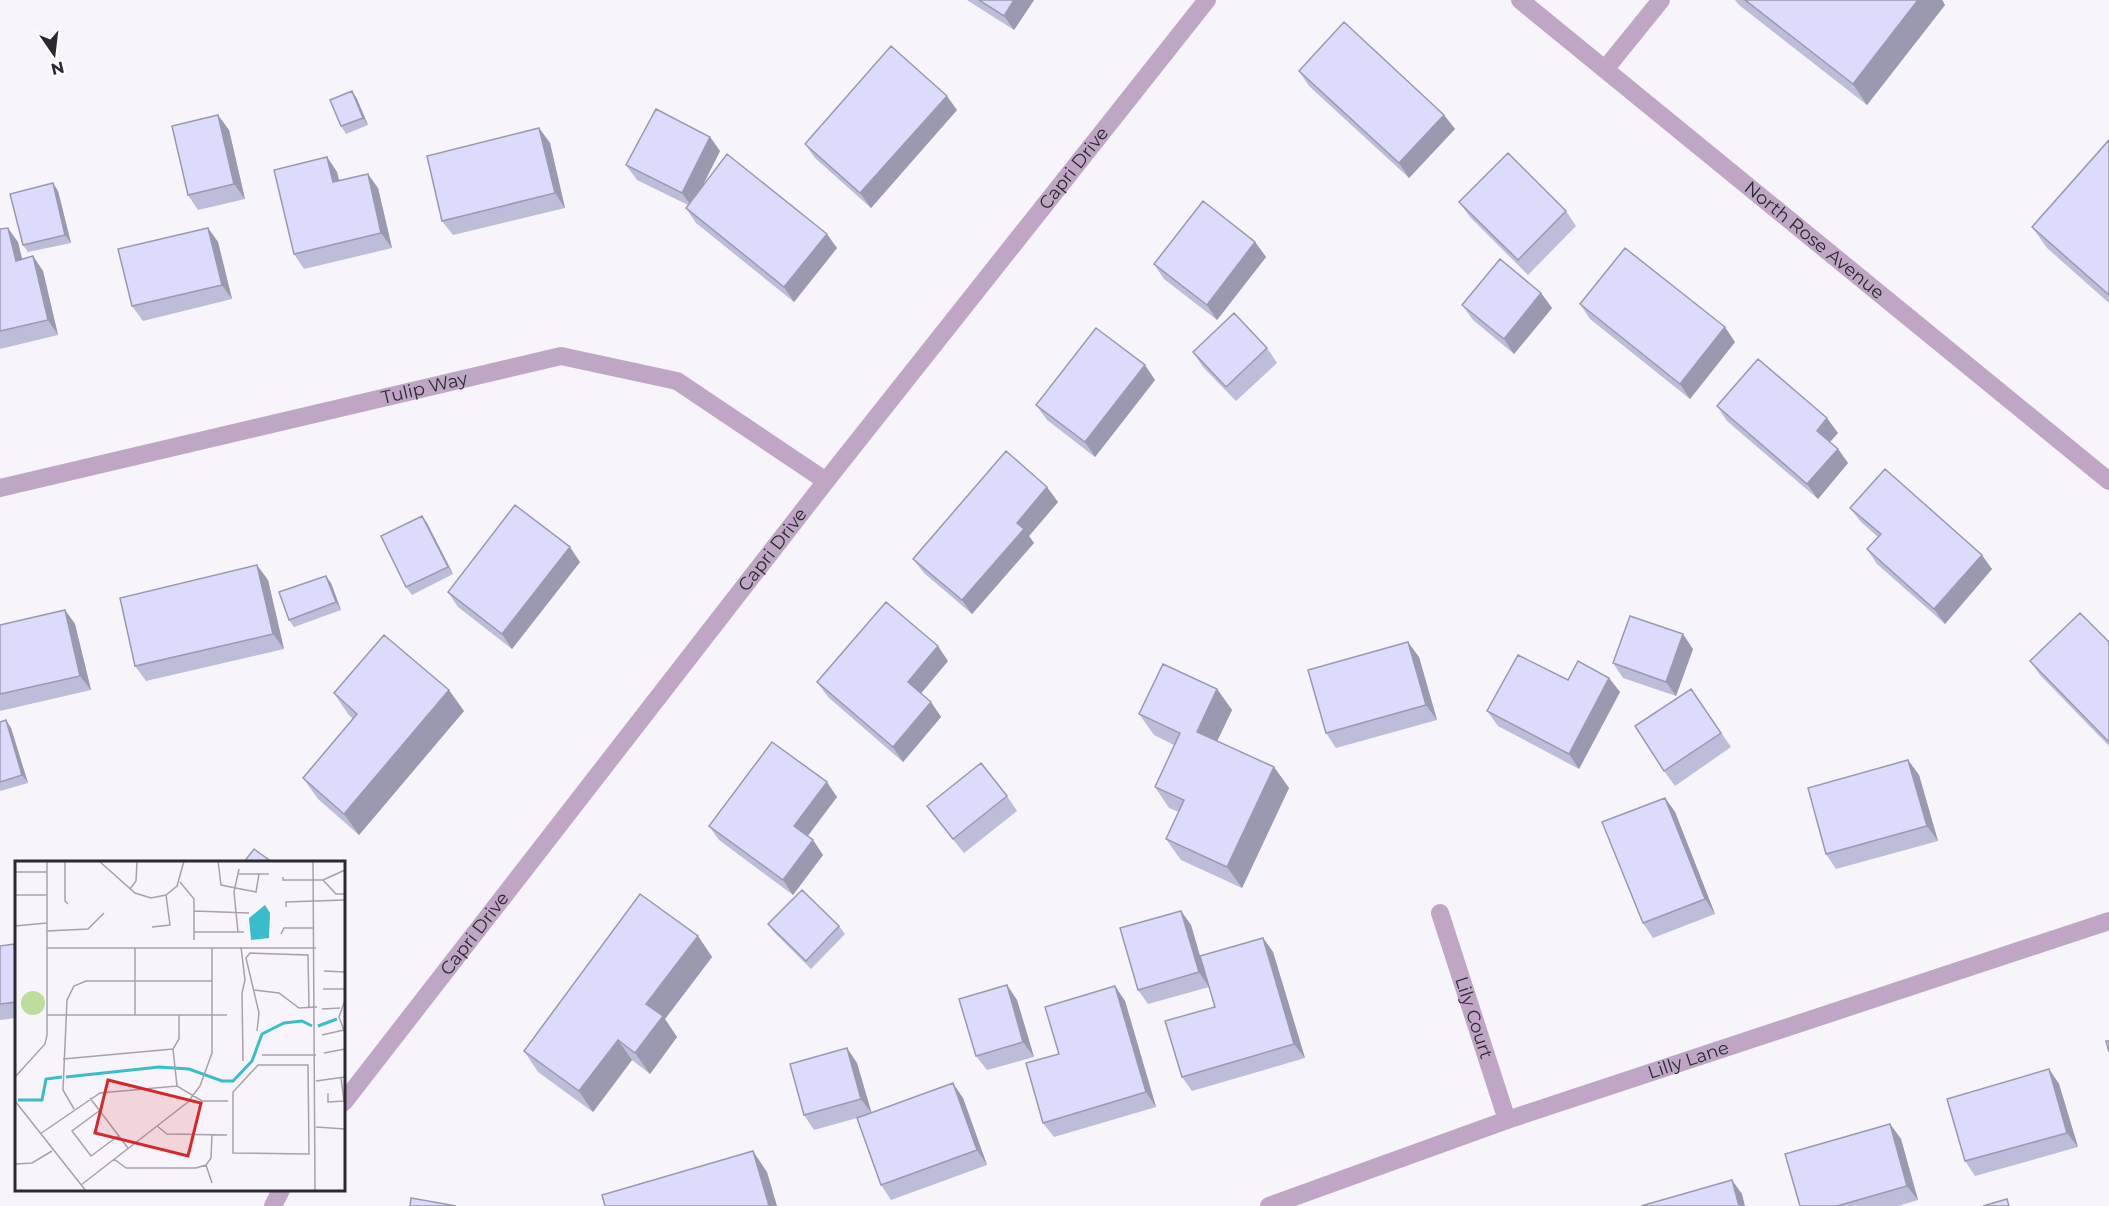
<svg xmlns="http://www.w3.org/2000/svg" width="2109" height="1206" font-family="Montserrat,sans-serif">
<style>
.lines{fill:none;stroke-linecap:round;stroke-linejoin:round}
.minor{stroke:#bea6c4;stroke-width:18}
.wall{fill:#bdbcd9}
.shaded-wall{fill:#9a99b0}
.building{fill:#dcdbfc;stroke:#9a99b0;stroke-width:1.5}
.labels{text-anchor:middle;stroke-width:4.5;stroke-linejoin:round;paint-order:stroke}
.street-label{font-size:18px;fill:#2d2834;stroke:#fff}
.inset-river{fill:none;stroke:#39bdca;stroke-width:3}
.inset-road{fill:none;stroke:#a6a2ab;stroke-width:1.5}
.view{fill:#d62828;fill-opacity:0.15;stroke:#d62828;stroke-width:3}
.inset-edge{fill:none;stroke:#2d2834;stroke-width:3}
</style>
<rect width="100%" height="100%" fill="#f7f4fb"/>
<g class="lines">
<g class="minor">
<path id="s1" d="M1520 0 2109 481"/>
<path d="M1606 68 1661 0"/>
<path id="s2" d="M0 488 561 356 677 381 826 481"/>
<path id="s3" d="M1440 913 1507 1120"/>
<path id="s4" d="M344 1102 826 481 1207 0"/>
<path d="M273 1206 281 1190"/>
<path id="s5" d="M1269 1206 1507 1120 2109 921"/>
</g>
</g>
<path class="wall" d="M967 0H1034L1014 30Z
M1735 0H1942L1945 5 1867 105 1739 5Z
M1299 71 1444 115 1455 129 1409 178 1309 86Z
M352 91 357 99 368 125 346 134 341 126Z
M957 110 871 208 815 158 805 144Z
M539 128 550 143 565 208 453 235 442 221Z
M229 130 245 199 198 210 188 195Z
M710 137 720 151 702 187 837 248 794 302 696 223 686 208 688 205 637 180 626 165Z
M2109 140V303L2047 248 2032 227Z
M327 157 337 172 339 181 378 188 392 248 304 269 294 254Z
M58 191 71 243 28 252 23 245Z
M1459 202 1566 211 1576 226 1528 275 1470 217Z
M208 228 218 242 232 299 143 321 132 306Z
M0 229 18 242 22 259 33 256 43 271 58 335 0 349Z
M1255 242 1266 257 1217 320 1164 279 1154 264Z
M1541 293 1552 308 1514 354 1473 320 1462 305Z
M1580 304 1735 342 1690 399 1590 319Z
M1267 348 1277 363 1236 401 1203 367 1193 352Z
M1155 380 1095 457 1047 420 1036 405Z
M1717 406 1838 433 1830 442 1838 449 1848 463 1818 499 1727 421Z
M1058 502 1029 536 1034 543 972 614 924 573 913 559Z
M1850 508 1992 569 1945 624 1877 564 1867 549 1878 537 1861 522Z
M422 516 427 523 453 574 412 595 406 587Z
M580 562 512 649 458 607 448 592Z
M268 580 284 649 146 681 135 666Z
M331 583 341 610 294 627 289 620Z
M65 610 75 624 91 690 0 711V625Z
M2109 642V746L2040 675 2030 661Z
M1693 649 1676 696 1623 678 1613 663Z
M1419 657 1437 720 1336 748 1326 733Z
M948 661 921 693 931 702 941 717 903 762 828 697 817 682Z
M1609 678 1620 692 1579 769 1498 726 1487 711 1568 680Z
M1217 689 1232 710 1217 741 1274 767 1289 788 1242 888 1181 860 1166 839 1179 812 1169 808 1155 787 1174 745 1154 735 1139 714Z
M1691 689 1731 747 1675 786 1664 771Z
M334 693 464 711 359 835 318 799 303 778 353 719 348 714Z
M6 720 11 728 28 783 0 791V722Z
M1908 760 1919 775 1938 841 1836 869 1826 854Z
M1007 796 1017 811 964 853 938 821 927 806Z
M837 797 807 836 813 840 823 855 793 895 719 840 709 826Z
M1665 798 1675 812 1715 914 1653 938 1643 923Z
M1181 911 1191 925 1200 956 1263 938 1273 952 1305 1058 1192 1091 1182 1077 1215 1007 1209 987 1148 1004 1138 990Z
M768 924 839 926 845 934 811 969 773 931Z
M698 936 712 957 665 1019 677 1037 650 1074 632 1060 593 1112 538 1072 524 1051Z
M14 944 16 947V1018L0 1020V946Z
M1007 985 1017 1000 1034 1057 987 1070 976 1056Z
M1115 986 1125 1001 1156 1107 1054 1137 1043 1123 1059 1054Z
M847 1048 857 1063 871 1113 963 1098 987 1165 891 1200 881 1185 857 1118 814 1130 804 1115Z
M2049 1069 2059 1084 2078 1147 1975 1176 1965 1161Z
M1890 1124 1901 1139 1918 1200 1898 1206H1800Z"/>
<path class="shaded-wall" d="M1014 0H1034L1014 30 1004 16Z
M1918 0H1942L1945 5 1867 105 1853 84Z
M352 91 357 99 368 125 363 118Z
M947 96 957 110 871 208 860 193Z
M218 115 229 130 245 199 234 184Z
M1444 115 1455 129 1409 178 1399 163Z
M539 128 550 143 565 208 555 193Z
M710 137 720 151 692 207 682 193Z
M327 157 337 172 343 197 333 182Z
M368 174 378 188 392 248 381 233Z
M53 183 58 191 71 243 65 235Z
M8 228 18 242 26 275 16 261Z
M208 228 218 242 232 299 222 285Z
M827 234 837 248 794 302 784 287Z
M1255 242 1266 257 1217 320 1207 305Z
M33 256 43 271 58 335 48 320Z
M1541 293 1552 308 1514 354 1504 339Z
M1725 327 1735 342 1690 399 1680 384Z
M1145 365 1155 380 1095 457 1085 442Z
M1827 418 1838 433 1827 445 1817 431Z
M1838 449 1848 463 1818 499 1807 484Z
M1047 487 1058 502 1029 536 1034 543 972 614 962 600 1017 523Z
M422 516 427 523 453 574 448 567Z
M570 547 580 562 512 649 502 634Z
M1982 555 1992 569 1945 624 1934 609Z
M257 565 268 580 284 649 273 634Z
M326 576 331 583 341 610 336 602Z
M65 610 75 624 91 690 80 676Z
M1683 634 1693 649 1676 696 1666 682Z
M1408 642 1419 657 1437 720 1426 705Z
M938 646 948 661 918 697 908 682Z
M1609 678 1620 692 1579 769 1569 754Z
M1217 689 1232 710 1212 752 1197 732Z
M449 690 464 711 359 835 344 814Z
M931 702 941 717 903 762 893 747Z
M6 720 11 728 28 783 22 775Z
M1908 760 1919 775 1938 841 1927 826Z
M1274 767 1289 788 1242 888 1227 867Z
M827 782 837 797 804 841 794 826Z
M1665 798 1675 812 1715 914 1705 899Z
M813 840 823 855 793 895 783 880Z
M1181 911 1191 925 1209 987 1199 972Z
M698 936 712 957 665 1019 677 1037 650 1074 635 1053 646 1004Z
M1263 938 1273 952 1305 1058 1294 1044Z
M1007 985 1017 1000 1034 1057 1023 1042Z
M1115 986 1125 1001 1156 1107 1146 1092Z
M618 1040 632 1060 593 1112 579 1091Z
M847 1048 857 1063 872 1114 861 1099Z
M2049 1069 2059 1084 2078 1147 2067 1133Z
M953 1083 963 1098 987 1165 977 1150Z
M1890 1124 1901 1139 1918 1200 1907 1186Z
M753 1151 767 1172 777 1206H769Z
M1732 1180 1742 1194 1745 1206H1739Z"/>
<path class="building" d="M979 0H1014L1004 16Z
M1745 0H1918L1853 84Z
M1344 22 1444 115 1399 163 1299 71Z
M891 46 947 96 860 193 805 144Z
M352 91 363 118 341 126 330 100Z
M656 109 710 137 682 193 626 165Z
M218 115 234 184 188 195 172 126Z
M539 128 555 193 442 221 427 156Z
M2109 140V295L2032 227Z
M1508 153 1566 211 1518 260 1459 202Z
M727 154 827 234 784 287 686 208Z
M327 157 333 182 368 174 381 233 294 254 274 170Z
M53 183 65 235 23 245 10 194Z
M1203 201 1255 242 1207 305 1154 264Z
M8 228 16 261 33 256 48 320 0 331V229Z
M208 228 222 285 132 306 118 249Z
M1625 248 1725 327 1680 384 1580 304Z
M1500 259 1541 293 1504 339 1462 305Z
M1234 313 1267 348 1226 387 1193 352Z
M1096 328 1145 365 1085 442 1036 405Z
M1758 359 1827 418 1817 431 1838 449 1807 484 1717 406Z
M1006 451 1047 487 1017 523 1024 529 962 600 913 559Z
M1885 469 1982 555 1934 609 1867 549 1881 534 1850 508Z
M515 505 570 547 502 634 448 592Z
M422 516 448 567 406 587 381 536Z
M257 565 273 634 135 666 120 598Z
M326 576 336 602 289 620 279 592Z
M886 602 938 646 908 682 931 702 893 747 817 682Z
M65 610 80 676 0 694V625Z
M2080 613 2109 642V742L2030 661Z
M1630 616 1683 634 1666 682 1613 663Z
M384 635 449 690 344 814 303 778 357 714 334 693Z
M1408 642 1426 705 1326 733 1308 670Z
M1518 655 1568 680 1578 661 1609 678 1569 754 1487 711Z
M1163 664 1217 689 1197 732 1274 767 1227 867 1166 839 1184 800 1155 787 1180 733 1139 714Z
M1691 689 1721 733 1664 771 1635 726Z
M6 720 22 775 0 782V722Z
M772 742 827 782 794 826 813 840 783 880 709 826Z
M1908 760 1927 826 1826 854 1808 788Z
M981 763 1007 796 953 839 927 806Z
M1665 798 1705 899 1643 923 1602 822Z
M254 849 272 862H244Z
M802 890 839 926 806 961 768 924Z
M640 894 698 936 646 1004 663 1016 635 1053 618 1040 579 1091 524 1051Z
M1181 911 1199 972 1138 990 1120 928Z
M1263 938 1294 1044 1182 1077 1165 1021 1215 1007 1200 956Z
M14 944 16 962V1002L0 1004V946Z
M1007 985 1023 1042 976 1056 959 999Z
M1115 986 1146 1092 1043 1123 1026 1063 1059 1054 1045 1007Z
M2106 1041H2109V1052Z
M847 1048 861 1099 804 1115 790 1064Z
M2049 1069 2067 1133 1965 1161 1947 1099Z
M953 1083 977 1150 881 1185 857 1118Z
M1890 1124 1907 1186 1837 1206H1800L1785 1154Z
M753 1151 769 1206H605L602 1195Z
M1732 1180 1739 1206H1641Z
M411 1198 456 1206H410Z
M2007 1199 2009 1206H1983Z"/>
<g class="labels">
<g class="street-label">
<text dy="6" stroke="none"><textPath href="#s4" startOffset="1185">Capri Drive</textPath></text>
<text dy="6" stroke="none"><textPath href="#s1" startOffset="380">North Rose Avenue</textPath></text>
<text dy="6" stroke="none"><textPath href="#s2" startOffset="436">Tulip Way</textPath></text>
<text dy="6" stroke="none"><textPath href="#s4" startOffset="699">Capri Drive</textPath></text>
<text dy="6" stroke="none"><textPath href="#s4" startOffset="213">Capri Drive</textPath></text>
<text dy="6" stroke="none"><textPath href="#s3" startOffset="110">Lily Court</textPath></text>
<text dy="6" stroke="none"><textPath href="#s5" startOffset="444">Lilly Lane</textPath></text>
</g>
</g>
<g transform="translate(15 861)">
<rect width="330" height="330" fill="#f7f4fb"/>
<path d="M6 142a12 12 0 1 1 24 0a12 12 0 1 1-24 0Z" fill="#bcdd9b"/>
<path d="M250 44 255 52 254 77 236 79 234 57Z" fill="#39bdca"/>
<path class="inset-river" d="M303 165 322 158M51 216 144 206 174 208 207 220H218L237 200 247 173 269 162 287 160 297 165M3 239H27L31 218 47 216"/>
<path class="inset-road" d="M50 0V40L53 43M84 0 120 32 136 37 151 34 162 25 169 0M203 0 206 24 241 31 244 13M298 0 300 330M0 11H32M224 13H254M268 16V19H308L321 33H330M308 19 330 9M165 21 179 38V79M115 28 121 20 122 0M0 34H32M271 46V41L330 39M179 50 234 52M0 65 32 62M137 66 155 64 151 34M32 70 73 68 89 52M179 71H229M223 71 219 31 224 8M266 73 269 67H298M226 86 230 119 227 132 228 200M32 87H301M309 110 330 111V123M308 128H330M238 129 264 132 284 147 302 146M330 139 324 156 330 172M307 148 325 147M32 154H212M120 154V87M242 170 244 152 231 97 235 92 293 94 294 147M307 174 329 169M309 192 330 188M247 194H301M48 198 158 188M243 204H293L294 293 218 292V231ZM0 216 30 183 32 174V0M301 220 330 216M162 225 158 188 164 178V154M313 232V241L329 240 326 217M75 237 113 287M0 240 71 330M59 248 48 229 52 139 59 125 71 120H197M84 250 57 270 76 295 103 275M142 265 152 273 212 274M301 266 330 268M25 273 85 232 162 225 187 240H213M99 298 111 307H181L191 304 196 297 197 274M0 303 17 302 37 290M191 304 197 322M66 324 173 241 185 225 197 192V87"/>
<path class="view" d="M93 219 186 242 173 295 80 272Z"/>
<rect width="330" height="330" class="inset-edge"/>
</g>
<g transform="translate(54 54) rotate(166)" stroke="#ffffff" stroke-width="4.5" paint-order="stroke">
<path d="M0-4.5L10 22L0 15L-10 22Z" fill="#2d2834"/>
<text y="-9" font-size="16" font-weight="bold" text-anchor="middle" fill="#2d2834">N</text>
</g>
</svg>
